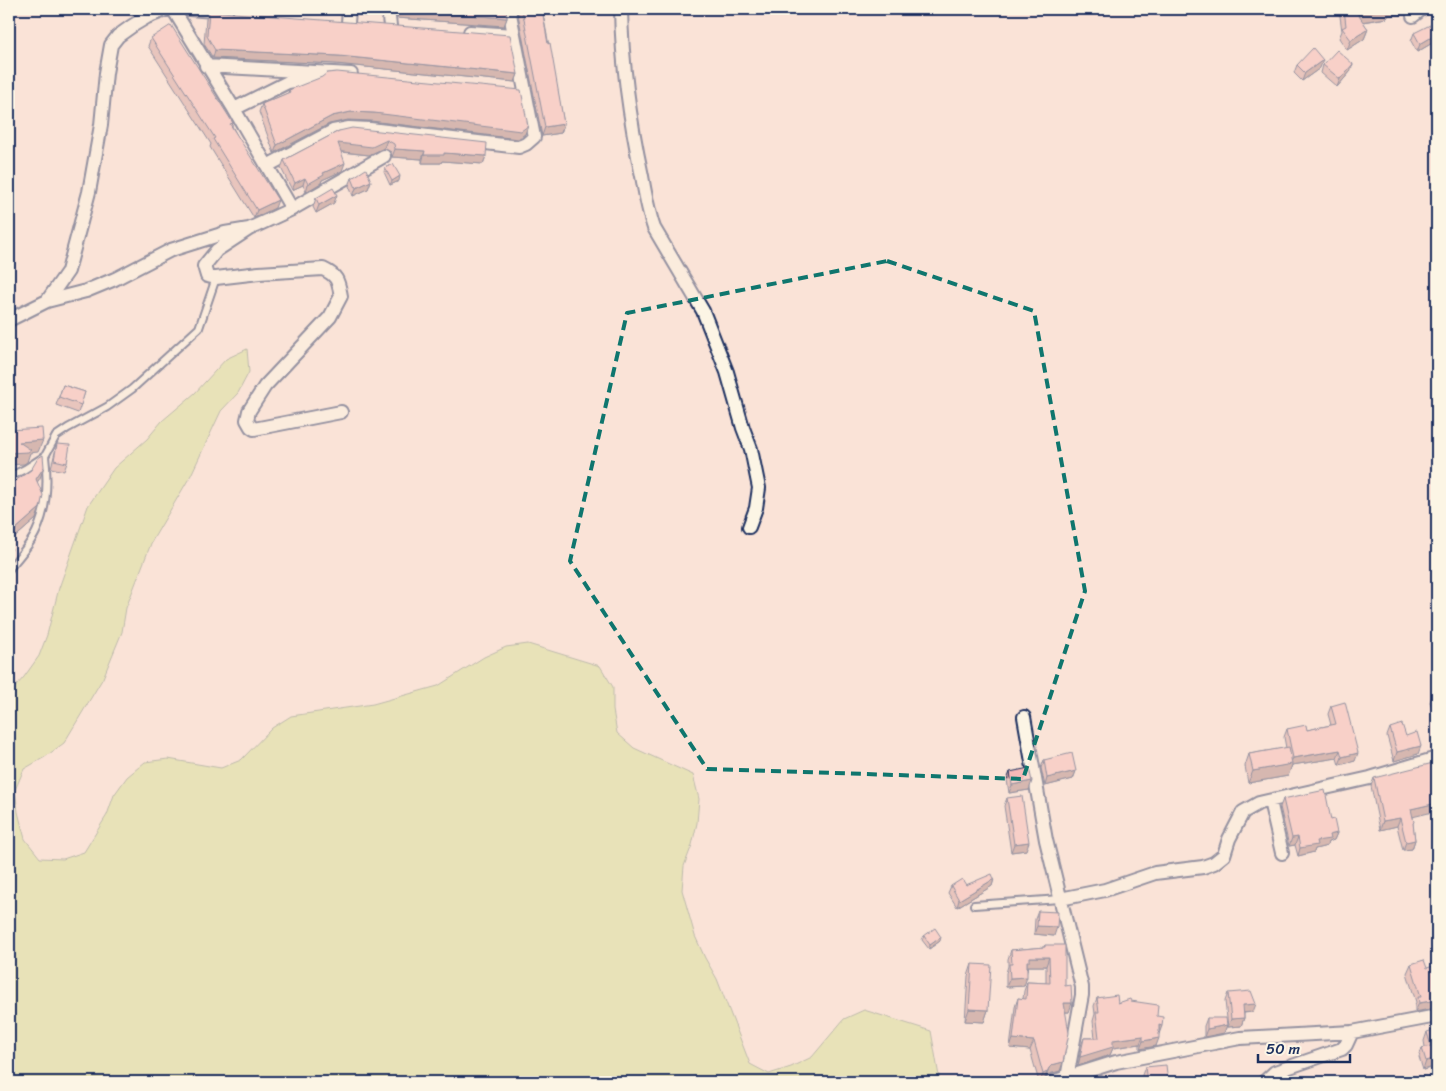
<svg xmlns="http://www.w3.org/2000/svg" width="1446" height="1091" font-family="Sriracha,sans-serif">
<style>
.green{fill:#d3e093;stroke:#778878}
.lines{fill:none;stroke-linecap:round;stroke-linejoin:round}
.service-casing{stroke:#1b2f5e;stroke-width:10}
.minor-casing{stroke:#1b2f5e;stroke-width:16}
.service{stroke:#fcf5e5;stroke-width:6}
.minor{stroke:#fcf5e5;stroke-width:12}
.wall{fill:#d39f9d;stroke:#1b2f5e}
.shaded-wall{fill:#ac8280;stroke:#1b2f5e}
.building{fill:#f5b9b7;stroke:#1b2f5e}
.marked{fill:none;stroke:#0f766e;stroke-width:4;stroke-dasharray:10 6;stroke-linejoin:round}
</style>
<rect width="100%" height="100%" fill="#fae3d7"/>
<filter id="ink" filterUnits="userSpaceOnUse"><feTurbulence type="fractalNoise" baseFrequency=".02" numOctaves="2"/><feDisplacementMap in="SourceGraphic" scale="10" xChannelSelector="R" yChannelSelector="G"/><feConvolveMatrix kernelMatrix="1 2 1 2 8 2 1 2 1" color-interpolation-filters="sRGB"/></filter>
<g filter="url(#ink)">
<path class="green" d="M247 349 249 372 238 393 221 411 191 475 152 541 126 608 122 632 103 678 64 743 45 757 24 769 15 790 18 812 25 839 40 858 63 859 84 852 107 815 114 795 127 777 145 762 168 759 221 768 241 760 272 728 291 716 373 704 438 686 484 657 506 647 528 644 600 666 613 687V710L617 733 634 748 693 775 699 799 697 823 692 845 684 866 682 890 695 936 705 958 717 979 750 1064 769 1074 791 1067 812 1057 844 1019 864 1010 931 1031 940 1082H9V694L24 677 39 656 47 635 59 588 88 506 114 468 147 439 162 421 195 393 226 359Z"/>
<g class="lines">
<g class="service-casing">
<path id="service" d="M45 456 56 436 68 428 107 407 132 389 199 328 216 278
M9 477 25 469 45 456C48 481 47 509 36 532 30 545 18 558 9 569
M974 905 1060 899"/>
</g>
<g class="minor-casing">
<path id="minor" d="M173 9 234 109 292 209 384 156
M189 9 226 12
M388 9 390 26
M621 9C622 65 630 121 642 176 645 193 648 211 654 228L703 311 727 372 743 428 751 449 759 488 756 508 749 527
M1413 16 1422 9
M348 23 349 9
M470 32 514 35
M206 66 351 74
M234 109 288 82 317 77
M267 166 333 131 349 128 370 129 519 147 526 144 534 137 509 9
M249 229 217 250 204 266 207 276 216 278 259 273 323 269C338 276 338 281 341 296L330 317 265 386 249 411 247 420 251 427 254 429 341 412
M47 301 68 271 89 192 101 125 106 73 111 45 118 36 132 26 147 17 168 9
M9 320 47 301 86 291 115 279 171 250 225 233 249 229 292 209
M1024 717 1046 840 1082 987V995L1067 1078 1069 1082
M1270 801 1282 853
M1060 899 1105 890 1155 873 1203 867 1214 863 1224 855 1229 839 1243 812 1259 803 1370 778 1437 758
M1052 1082 1116 1062 1240 1038 1352 1032 1437 1016
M1264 1082 1275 1072 1342 1049 1346 1045 1352 1032"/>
</g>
<use href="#service" class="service"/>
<use href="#minor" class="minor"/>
</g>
<path class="wall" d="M129 9H148L134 15Z
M356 9H371L368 16 357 15Z
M396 9H506L507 18 504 26 397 18Z
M517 9H542L564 124 561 133 542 136Z
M1339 9H1410L1405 15H1389L1387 18 1363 22 1368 29 1364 39 1347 50 1339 38 1342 31Z
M209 11 518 74 515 82 336 64 213 58 204 44 206 19Z
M1414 33 1434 42 1417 52 1411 41Z
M151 38 233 123 232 126 275 208 254 218 210 147 211 144 148 46Z
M1297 65 1320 68 1302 81 1294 73Z
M1323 65 1350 72 1337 87 1321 73Z
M289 90 525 134 518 139 371 121 348 120 329 124 274 153 259 112 262 104 288 93Z
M339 131 486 156 483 164 442 161 441 163H422V159L392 157 391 152 384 148 369 155 341 152 342 171 322 180 321 183 306 192 303 185 292 190 281 168 284 160Z
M385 168 399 181 390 185 384 172Z
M352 178 371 181 368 189 353 196 349 186Z
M316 198 334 203 316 213 313 207Z
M63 385 85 392 78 413 56 405Z
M57 444 67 463 64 471 51 468Z
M40 478 37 482 40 508 36 519 12 540 9 536V485Z
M1437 692V716H1435L1430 702 1433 694Z
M1331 706 1355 761 1339 765 1337 758 1292 765 1288 776 1248 783 1245 766 1249 754 1286 748 1284 737 1287 729 1307 730 1331 725 1328 714Z
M1390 728 1406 736 1418 754 1394 761 1387 736Z
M1044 760 1076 771 1073 779 1045 786 1041 768Z
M1010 772 1029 790 1009 793 1007 780Z
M1374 778 1413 817V826L1415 840 1412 849 1403 850 1397 826 1380 830 1371 786Z
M1007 798 1026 850 1011 852 1004 806Z
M1283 799 1331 820 1337 833 1334 840 1328 842 1327 846 1315 849 1314 852 1298 856 1295 845 1289 846 1280 807Z
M994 879 992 886 957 907 948 893 951 886 966 885Z
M1038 911 1054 936 1034 934 1035 919Z
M924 936 940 941 929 949 922 940Z
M1045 945 1065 986 1069 1012H1065L1060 1071 1049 1074 1046 1077 1044 1081 1039 1082 1030 1050 1010 1048 1015 1007 1018 998 1023 999 1024 991 1027 982 1046 983V966H1028L1024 986 1006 987V973L1008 966V959L1011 950 1044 947Z
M972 964 988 1010 984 1022 965 1021 968 976Z
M1411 964 1435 1008 1415 1012V1006L1416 1002 1407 973Z
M1228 993 1253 1012 1244 1013V1018L1241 1026 1228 1027 1225 1001Z
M1097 998 1118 1003 1131 1001 1157 1016 1159 1034 1156 1046 1140 1049V1044L1113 1048 1110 1055 1078 1066 1081 1046 1084 1038H1095L1093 1021 1095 1014 1094 1006Z
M1207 1018 1227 1025 1224 1033 1204 1037V1026Z
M1427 1032 1437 1066 1423 1070 1419 1057 1422 1048 1425 1047 1424 1041Z
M1145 1067 1168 1082H1143L1142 1075Z"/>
<path class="shaded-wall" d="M136 9H148L134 15Z
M279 9H342L340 14Z
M359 9H371L368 16 357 15Z
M1388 9H1410L1405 15H1389L1387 18 1354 23 1357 13Z
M400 10 507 18 504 26 397 18Z
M1368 29 1364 39 1347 50 1351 40Z
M1437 34 1434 42 1417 52 1420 44Z
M215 50 339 56 518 74 515 82 336 64 213 58Z
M1323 60 1320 68 1302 81 1305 73Z
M1353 64 1350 72 1337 87 1340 79Z
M351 112 374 113 528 126 525 134 518 139 371 121 348 120 329 124 274 153 277 145 332 116Z
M564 124 561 133 542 136 545 127Z
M387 140 384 148 369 155 335 151 338 143Z
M395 149 425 151 422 159 392 157Z
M444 153 486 156 483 164 442 161 441 163H422L424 155Z
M345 163 342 171 322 180 321 183 306 192 308 184 323 173Z
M400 176 399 181 390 185 392 181Z
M305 178 303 185 292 190 295 183Z
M371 181 368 189 353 196 356 188Z
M337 195 334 203 316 213 319 205Z
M278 200 275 208 254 218 257 210Z
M43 440 38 452 30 453 27 462 24 464 9 465V453L19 442Z
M44 467 40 478 32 490 36 479Z
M40 508 36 519 12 540 16 529Z
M1437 709V716H1435Z
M1421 746 1418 754 1394 761 1397 752Z
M1340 750 1337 758 1292 765 1288 776 1248 783 1253 771 1290 764 1293 758Z
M1358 753 1355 761 1339 765 1342 757Z
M1076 771 1073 779 1045 786 1047 778Z
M1032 781 1029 790 1009 793 1012 785Z
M1437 803V811L1408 818 1411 809Z
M1400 818 1397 826 1380 830 1383 821Z
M1337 833 1334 840 1328 842 1327 846 1315 849 1314 852 1298 856 1300 848 1329 835Z
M1298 837 1295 845 1289 846 1292 838Z
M1415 840 1412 849 1403 850 1406 842Z
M1029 842 1026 850 1011 852 1014 844Z
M994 879 992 886 957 907 959 900Z
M1037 926 1057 927 1054 936 1034 934Z
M941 937 940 941 929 949 930 945Z
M1030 957H1049L1046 966H1028L1027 970V961Z
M1027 977 1024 986 1006 987 1010 978Z
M1437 1000 1435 1008 1415 1012 1419 1003Z
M1064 1003H1072L1069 1012H1060Z
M1256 1004 1253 1012 1240 1013 1243 1005Z
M969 1009 988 1010 984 1022 965 1021Z
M1244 1018 1241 1026 1228 1027 1231 1019Z
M1159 1025 1162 1026 1159 1034Z
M1227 1025 1224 1033 1204 1037 1207 1029Z
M1143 1036 1140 1044 1113 1048 1110 1055 1078 1066 1080 1057 1113 1040Z
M1159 1038 1156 1046 1140 1049 1143 1041Z
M1013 1039 1034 1041 1030 1050 1010 1048Z
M1437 1058V1066L1423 1070 1426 1061Z
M1063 1062 1060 1071 1049 1074 1046 1077 1049 1068 1052 1065Z
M1047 1072 1044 1081 1040 1082 1043 1074Z"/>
<path class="building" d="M400 9H506L507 18 400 10Z
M522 9H542L548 44 550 43 564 124 545 127Z
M1344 9H1388L1357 13 1368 29 1351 40 1342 28 1346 26Z
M209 11 510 35 518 74 339 56 215 50 207 36Z
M1432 24 1437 34 1420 44 1414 33Z
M171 25 233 123 230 124 278 200 257 210 213 139 215 138 151 38Z
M1313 48 1323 60 1305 73 1297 65Z
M1337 50 1353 64 1340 79 1323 65Z
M337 72 521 90 528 126 521 131 374 113 351 112 332 116 277 145 262 104 290 92 289 90 322 77 327 73Z
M352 128 487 143 486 156 444 153V155H424L425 151 395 149 394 144 387 140 372 147 338 143 345 163 323 173 324 175 308 184 305 178 295 183 284 160 339 131Z
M393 164 400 176 392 181 385 168Z
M366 169 371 181 356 188 352 178Z
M333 188 337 195 319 205 316 198Z
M63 385 85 392 81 405 59 397Z
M42 428 43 440 19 442 31 450 28 452 9 453V430Z
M57 444 70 445 67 463 54 460Z
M43 455 44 467 36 479 43 495 40 508 16 529 9 519V485L31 470 38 458Z
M9 547 12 549 9 553Z
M1437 692V707L1433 694Z
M1345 702 1358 753 1342 757 1340 750 1293 758 1287 729 1306 725 1307 730 1336 724 1331 706Z
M1402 724 1406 736 1417 732 1421 746 1397 752 1390 728Z
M1289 747 1292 764 1253 771 1249 754Z
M1072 753 1076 771 1047 778 1044 760Z
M1437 762V803L1411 809 1414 822 1413 823 1415 840 1406 842 1400 818 1383 821 1374 778Z
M1029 768 1032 781 1012 785 1010 772Z
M1325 790 1331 820 1334 819 1337 833 1329 835 1330 839 1316 841 1317 845 1300 848 1298 837 1292 838 1283 799Z
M1022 796 1029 842 1014 844 1007 798Z
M992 874 994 879 959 900 951 886 962 879 966 885Z
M1038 911 1058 912 1057 927 1037 926Z
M935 928 941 937 930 945 924 936Z
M1045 945H1065V986L1071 985 1072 1003H1064L1069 1033 1063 1062 1052 1065 1049 1068 1047 1072 1043 1074 1034 1041 1013 1039 1018 998 1026 999 1027 982 1050 983 1049 957H1030V961H1027V977L1010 978 1009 964H1012L1011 950 1045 947Z
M1424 960 1427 968 1437 965V986H1436L1437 1000 1419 1003 1418 997H1421L1411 964Z
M972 964 991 965 988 1010 969 1009Z
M1251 991 1256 1004 1243 1005 1244 1018 1231 1019 1228 993Z
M1117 995 1118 1003 1130 999 1131 1001 1158 1005 1157 1016 1163 1017 1162 1026 1159 1025V1038L1143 1041V1036L1113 1040V1047L1080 1057 1084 1038H1099L1096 1012H1099L1097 998Z
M1207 1018H1226L1227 1025 1207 1029Z
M1437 1029V1058L1426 1061 1422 1048 1431 1046 1427 1032Z
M1166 1065 1168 1082H1147L1145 1067Z
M1437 1076V1082H1387V1080Z"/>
</g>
<path d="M0 0H1446V1091H0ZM887 261 1034 311 1085 591 1023 779 707 769 570 561 627 313Z" fill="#fae3d7" fill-opacity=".55" fill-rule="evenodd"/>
<path class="marked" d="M887 261 1034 311 1085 591 1023 779 707 769 570 561 627 313Z"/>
<rect width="1446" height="1091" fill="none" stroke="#fcf5e5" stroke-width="30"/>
<rect x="15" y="15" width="1416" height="1061" fill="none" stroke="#1b2f5e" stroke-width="2" filter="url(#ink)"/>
<path d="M1258 1054v8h92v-8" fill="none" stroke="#1b2f5e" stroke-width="2.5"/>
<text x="1266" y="1054" font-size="15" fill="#1b2f5e" stroke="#fcf5e5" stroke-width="4" paint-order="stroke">50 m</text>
</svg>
